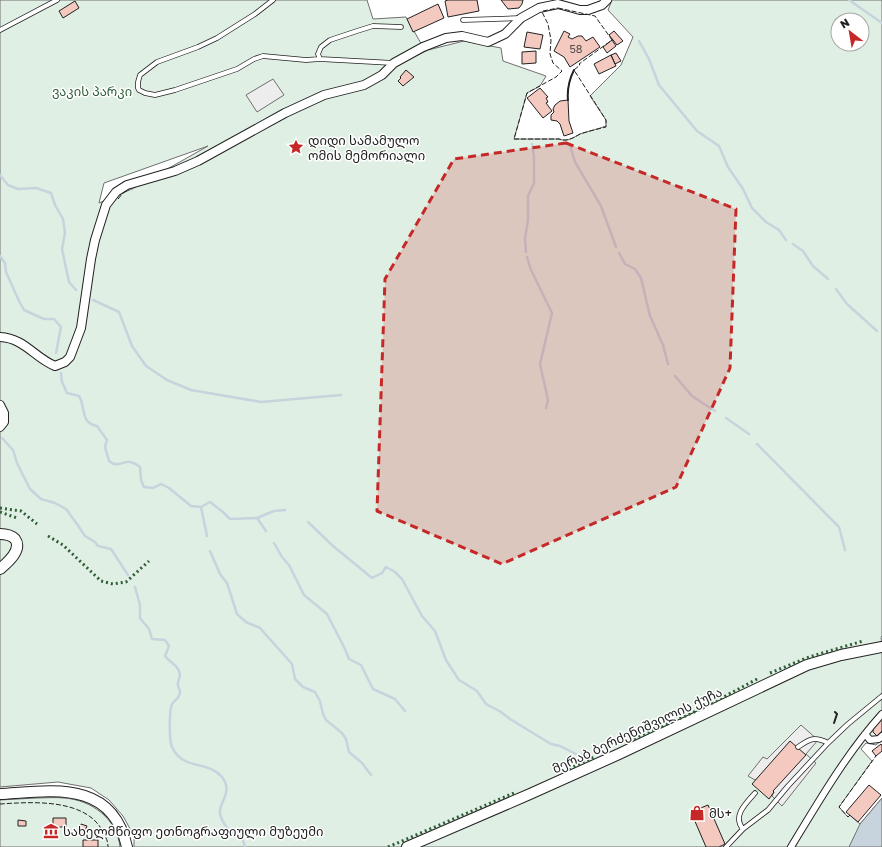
<svg xmlns="http://www.w3.org/2000/svg" width="882" height="847" font-family="'Golos Text','Noto Sans Georgian',sans-serif">
<style>
.green{fill:#e0efe3;stroke:#6f6f6f;fill-rule:evenodd}
.parking{fill:#ededed;stroke:#6f6f6f}
.water{fill:#c7d3dd;stroke:#6f6f6f}
.lines{fill:none;stroke-linecap:round;stroke-linejoin:round}
.stream{stroke:#c7d3dd;stroke-width:2.5}
.building{fill:#f3c9c0;stroke:#222}
.service-casing{stroke:#222;stroke-width:5.5}
.pedestrian-casing{stroke:#222;stroke-width:8}
.minor-casing{stroke:#222;stroke-width:10}
.tertiary-casing{stroke:#222;stroke-width:12}
.service{stroke:#fff;stroke-width:4}
.pedestrian{stroke:#fff;stroke-width:6}
.minor{stroke:#fff;stroke-width:8}
.tertiary{stroke:#fff;stroke-width:10}
.hedge{stroke:#2f5e38;stroke-width:3;stroke-dasharray:2 3;stroke-linecap:butt}
.fence{stroke:#222;stroke-width:1;stroke-dasharray:5 2;stroke-linecap:butt}
.wall{stroke:#222;stroke-width:2}
.marked{fill:#c62828;fill-opacity:0.2;stroke:#c62828;stroke-width:3;stroke-dasharray:8 5;stroke-linejoin:round}
.labels{text-anchor:middle;stroke-width:3;stroke-linejoin:round;paint-order:stroke}
.number-label{font-size:11px;fill:#564c4a}
.park-label{font-size:13px;fill:#2f5e38;stroke:#fff}
.poi-label{font-size:13px;fill:#222;stroke:#fff;text-anchor:start}
.street-label{font-size:13px;fill:#222;stroke:#fff}
</style>
<rect width="100%" height="100%" fill="#fff"/>
<path class="green" d="M0 0H367L373 19 406 17 423 47 397 65 428 50 464 41 501 48 503 61 546 76 540 86 527 93 514 139H559C567 142 573 138 580 134 589 131 598 129 606 126V120L590 96 621 65 633 37 608 10 612 0H882V636L881 637 882 645V740L876 745 866 743 861 749 872 761 839 807 848 817 850 815 860 824 882 798V847H134V836L123 816 109 800 91 788 58 782 0 787ZM838 20H862V44H838ZM208 146 132 189 99 203 104 183Z
M36 798C46 798 55 797 64 798 92 800 117 819 120 847H0V800Z"/>
<path class="parking" d="M273 79 284 95 257 112 246 95Z
M801 725 818 740 806 754 816 763 782 806 772 796 774 792 758 778 755 780 748 776 763 757 767 759Z"/>
<path class="water" d="M882 798V847H849L860 824Z"/>
<g class="lines">
<path class="stream" d="M849 0 882 23
M639 41 649 59 659 85 697 131 719 146 728 167 743 189 752 208 766 222 779 230 786 240
M570 145 575 162 601 206 616 247
M0 175 8 185 18 189 36 188 51 193 55 205 63 219 65 233 62 249 69 282 76 290
M793 244 803 251 813 266 828 279
M526 252 525 238 528 220V196L534 183V156L532 144
M619 253 625 264 635 269 641 278 650 316 663 345 668 364
M0 256 5 263 6 272 19 301 24 310 44 319H54L61 327 56 353
M527 257 531 270 552 313 540 364 548 400 546 408
M836 289 847 304 877 331
M93 300 119 312 132 346 146 366 167 380 191 390 261 402 341 395
M61 373 62 382 67 393 79 396C86 408 80 423 97 426L107 440 105 447 109 461C121 471 124 454 140 467L141 480 144 487 153 488 161 484 169 488 191 506 201 507 210 502 223 512 230 519 257 518 274 511 285 510
M675 376 692 396 715 411
M726 418 749 434
M2 438 13 450 17 463 30 489 41 499 55 503 66 509 77 524 85 536 95 542 98 546 111 549 128 575
M757 444 839 527 845 550
M201 507 207 536
M257 518 266 531
M308 522 333 546 372 578 382 573 386 567 395 572 402 579 422 616 435 631 446 660 459 680 477 691 486 704 501 712 510 719 551 744 560 746 578 755
M274 543 282 557 289 565 304 595 327 614 345 649 349 659 361 665 373 689 395 699 405 711
M210 551 220 574 227 583 237 614 246 622 260 628 292 664 295 679 303 687 315 692 320 701 323 714 326 720 342 733 346 739 349 752 362 763 371 775
M135 587 140 605V618L149 629 152 639 165 640 169 646 165 656C170 663 179 665 180 675 180 677 178 680 178 683 177 686 180 689 180 692 180 698 175 700 172 704 169 711 169 740 172 747 183 771 208 760 222 777 234 792 218 803 220 814 221 820 227 829 232 832 235 834 238 834 240 836 243 839 244 843 245 847"/>
</g>
<path class="building" d="M448 0H477L479 11 448 17 445 1Z
M501 0H523L522 4 519 8 508 9Z
M75 1 79 8 63 18 59 11Z
M438 4 444 18 413 32 407 19Z
M564 31 570 34 568 37 572 39 578 36H582L586 41 593 37 600 47 570 67 564 57 554 51Z
M614 31 623 41 617 45 609 35Z
M527 32 543 35 540 49 524 47Z
M612 40 616 46 607 53 603 47Z
M536 51V63L522 64V52Z
M616 53 621 61 615 64 611 55Z
M611 55 616 66 599 74 594 64Z
M406 70 414 77 403 86 398 81 401 78 400 77Z
M540 88 548 97 546 98 548 102 546 103 552 111 543 118 527 98Z
M568 100 569 121 573 133 564 136 560 124 557 121 551 120V115L554 112 553 109 555 105 560 101Z
M882 717V731L877 736 873 732V729Z
M790 741 806 755 773 791 774 792 769 799 752 784Z
M881 744 882 746V751L876 756 872 751Z
M869 785 881 795 858 822 846 812Z
M708 805 725 844 719 847H706L691 812Z
M53 818H66V827H53Z
M18 820 26 821V826H18Z
M81 824 87 826 83 835 77 832Z
M83 840H98V847H83Z"/>
<g class="lines">
<g class="service-casing">
<path id="service" d="M273 0 255 14 217 38 198 47 157 62 140 75 138 82V88L139 90 145 93 155 95 175 90 237 69 254 59 263 56 306 60 320 59 393 63
M463 20 521 18
M0 30 57 0
M320 59 318 54 321 47 330 40 357 31 373 26 401 27
M798 747C810 739 814 736 828 743
M743 829C732 816 746 803 755 793
M726 847 743 829 768 810 788 786 828 743 848 724 882 696"/>
</g>
<g class="pedestrian-casing">
<path id="pedestrian" d="M865 734 870 740 879 739 882 736
M791 847C819 801 846 754 882 714"/>
</g>
<g class="minor-casing">
<path id="minor" d="M0 337C24 338 35 358 55 366L65 362 70 357 81 328 91 259 95 240 106 205 116 192 127 185 175 171 198 161 285 113 324 95 364 85 382 75 394 63 423 47 446 38 462 36 488 42 505 34 521 18 539 8 558 4 580 10H588L602 5 607 0
M0 405 4 413V422L0 427"/>
</g>
<g class="tertiary-casing">
<path id="tertiary" d="M0 534C6 534 11 535 15 539 23 550 7 563 0 569
M0 794C52 791 112 779 127 847
M407 847 530 794 619 754 807 665 841 655 882 647"/>
</g>
<use href="#service" class="service"/>
<use href="#pedestrian" class="pedestrian"/>
<use href="#minor" class="minor"/>
<use href="#tertiary" class="tertiary"/>
<path class="hedge" d="M0 508 21 511 37 524
M0 512 17 518
M48 536 63 545 101 581 113 584 126 582 149 561
M770 673 809 657 863 641
M634 739 701 709 759 678
M569 769 596 756
M388 847 514 793"/>
<path class="fence" d="M558 8 595 16 612 40 579 64 580 65 574 70 606 120V127C598 129 589 131 580 134 573 138 567 142 559 139H514L527 93 556 77 562 71 553 63 550 54 551 40 548 24 542 12 543 11Z
M118 199 123 193 128 190
M0 804C31 802 84 798 102 830 105 836 108 840 108 847
M850 815 848 817 839 807 876 756"/>
<path class="wall" d="M568 100C567 89 569 80 574 70
M834 723 837 714 835 712"/>
</g>
<path class="marked" d="M566 143 736 209 730 368 676 487 502 564 377 511 385 279 454 159Z"/>
<defs>
<g id="sight-bare" transform="scale(1.2)"><path d="M0-6L1.8-2.2L6-1.7L2.9 1.2L3.7 5.4L0 3.3L-3.7 5.4L-2.9 1.2L-6-1.7L-1.8-2.2Z" fill="#c62828" stroke="#fff" stroke-width="2.5" paint-order="stroke"/></g>
<g id="shop-bare" transform="scale(1.2)"><path d="M-5-2.5h2.3a2.7 3.5 0 0 1 5.4 0H5L5.5 6h-11ZM-1.5-2.5h3a1.5 2.3 0 0 0-3 0Z" fill="#c62828" stroke="#fff" stroke-width="2.5" paint-order="stroke"/></g>
<g id="museum-bare" transform="scale(1.2)"><path d="M0-6L6-3V-2H-6V-3ZM-5-1h2V3h-2ZM-1-1h2V3h-2ZM3-1h2V3H3ZM-6 4H6V6H-6Z" fill="#c62828" stroke="#fff" stroke-width="2.5" paint-order="stroke"/></g>
</defs>
<g fill-rule="evenodd">
<use href="#sight-bare" x="296" y="147"/>
<use href="#shop-bare" x="697" y="813"/>
<use href="#museum-bare" x="51" y="831"/>
</g>
<g class="labels">
<g class="number-label">
<text x="576" y="53">58</text>
</g>
<g class="park-label">
<text x="92" y="96">ვაკის პარკი</text>
</g>
<g class="poi-label">
<text x="308" y="145">დიდი სამამულო<tspan x="308" dy="15">ომის მემორიალი</tspan></text>
<text x="709" y="818">მს+</text>
<text x="63" y="836">სახელმწიფო ეთნოგრაფიული მუზეუმი</text>
</g>
<g class="street-label">
<text transform="translate(637 730) rotate(-25)" y="5">მერაბ ბერძენიშვილის ქუჩა</text>
</g>
</g>
<g transform="translate(850 32) rotate(329)"><circle r="19" fill="#ffffff" stroke="#a7a7a7"/>
<path d="M0-3L7 15L0 10L-7 15Z" fill="#c62828"/>
<text y="-6" font-size="11" font-weight="bold" text-anchor="middle" fill="#222222">N</text>
</g>
</svg>
